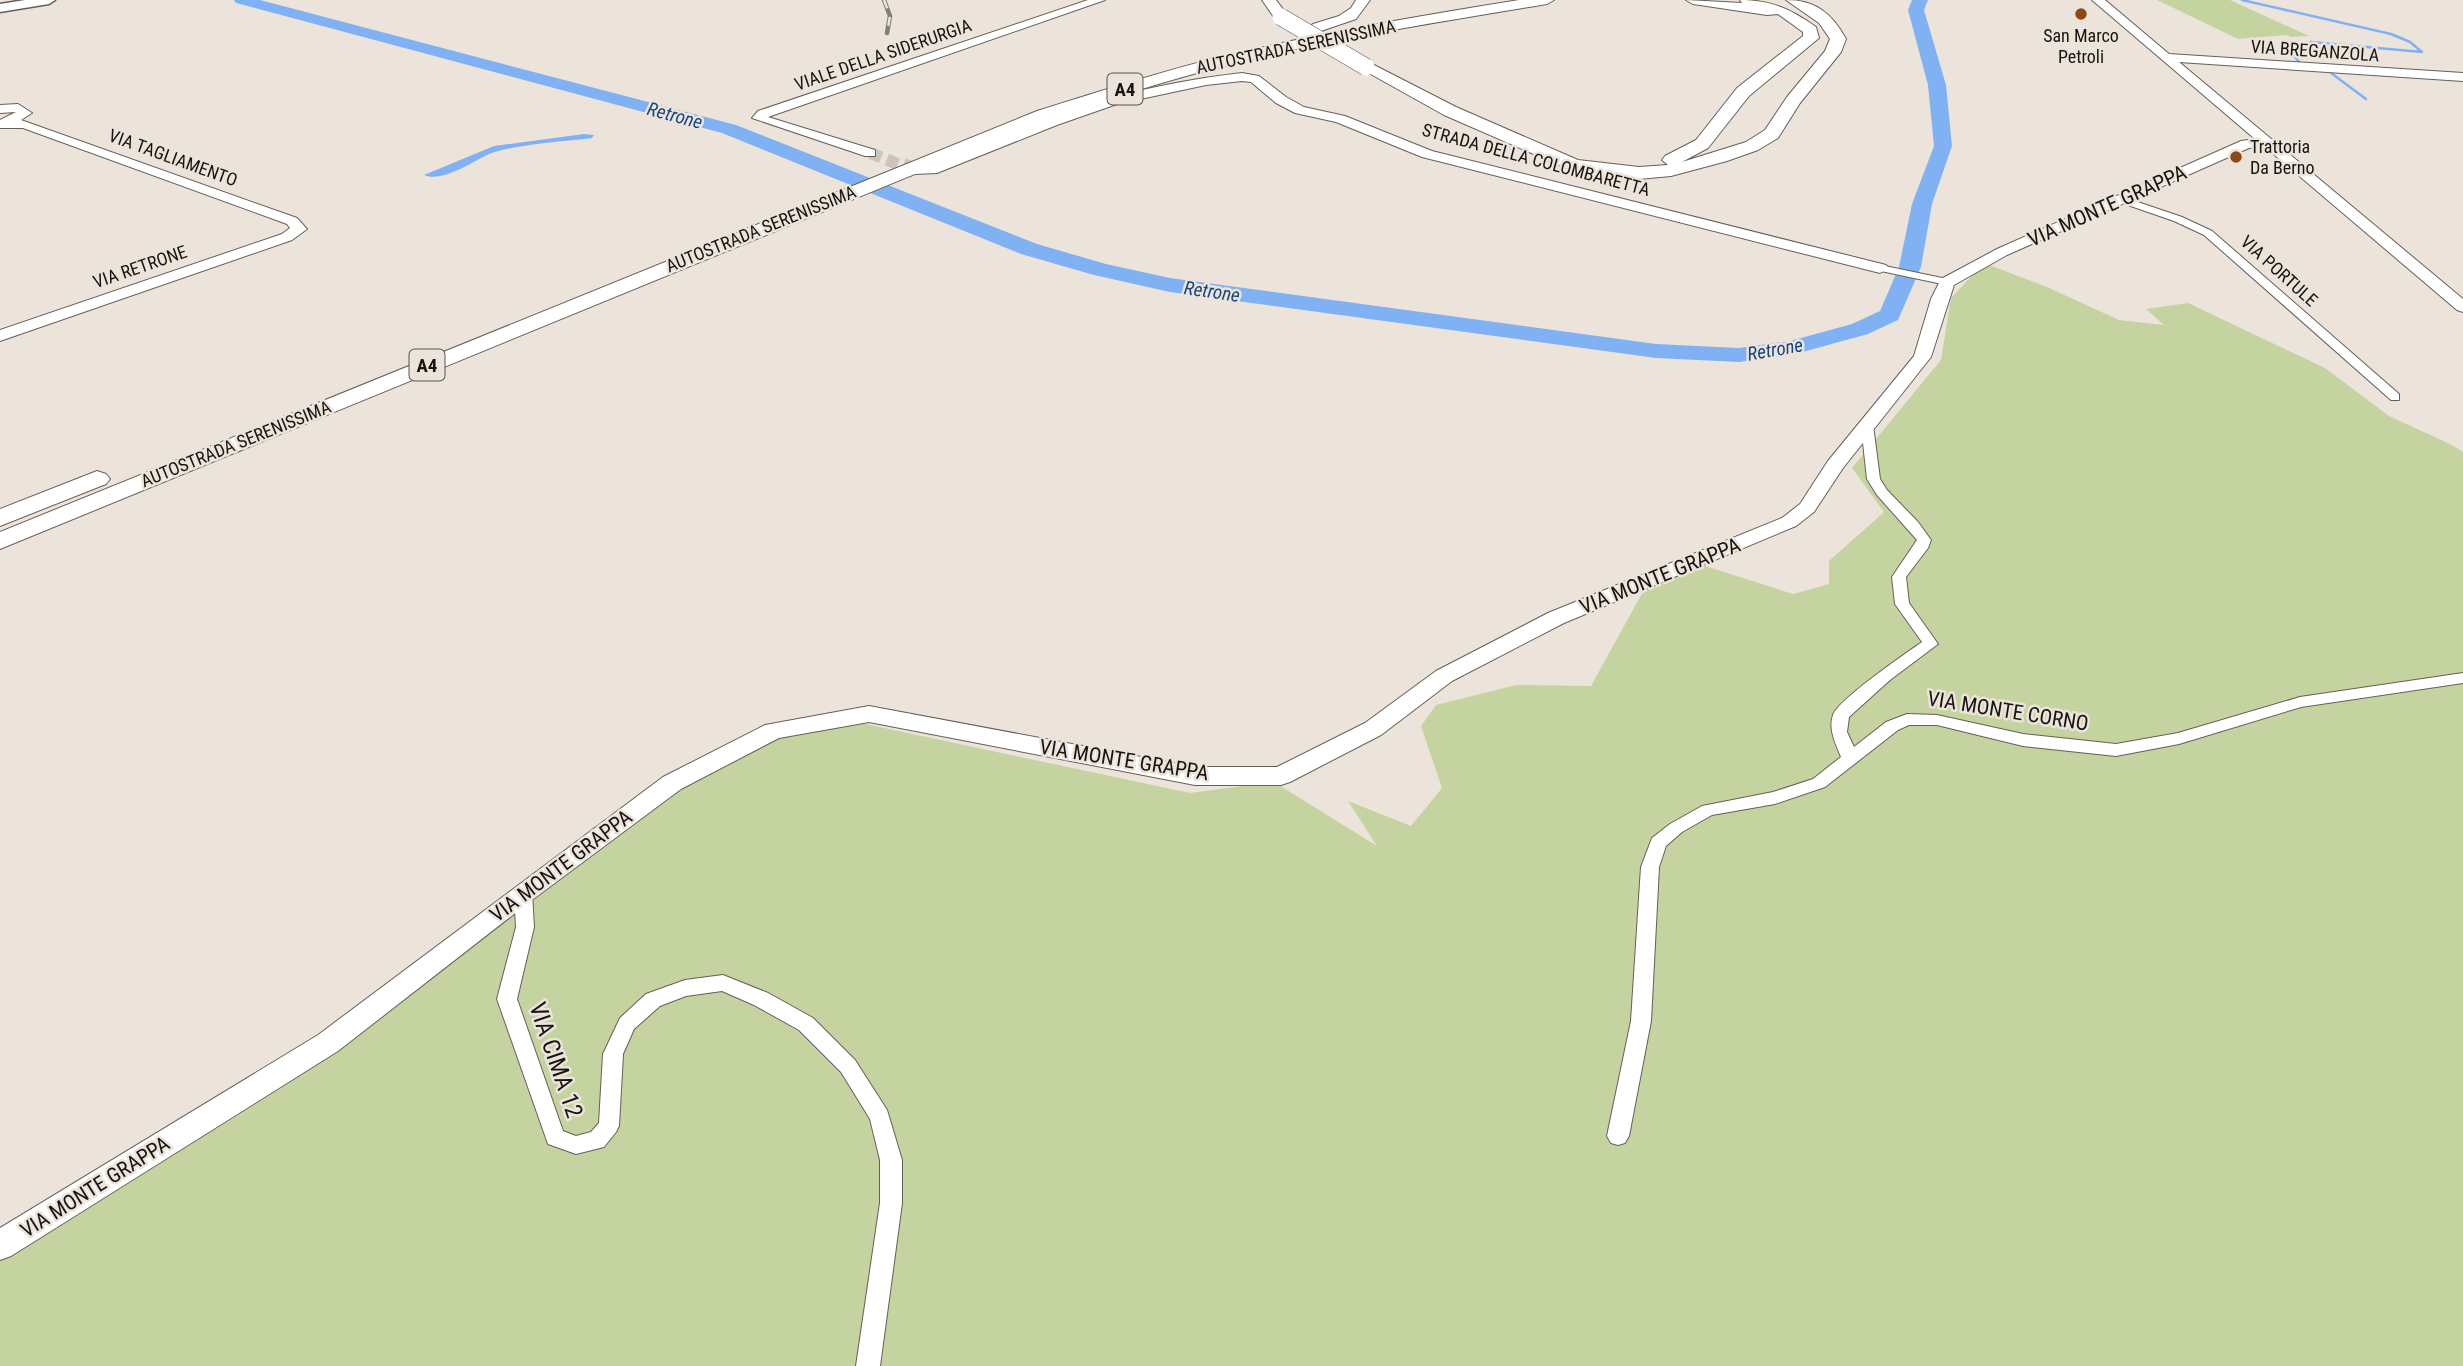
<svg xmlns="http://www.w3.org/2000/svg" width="2463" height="1366" font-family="'Roboto Condensed',sans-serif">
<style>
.green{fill:#c5d3a0}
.water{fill:#80b2f3}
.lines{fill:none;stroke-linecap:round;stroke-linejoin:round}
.stream{stroke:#80b2f3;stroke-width:2.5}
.river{fill:#80b2f3;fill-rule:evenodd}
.secondary-tunnel-far1{stroke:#ccc5bd;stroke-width:12;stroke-dasharray:12 6;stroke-linecap:butt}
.secondary-tunnel{stroke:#ccc5bd;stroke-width:16;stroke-dasharray:16 8;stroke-linecap:butt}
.street-casing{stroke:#665f58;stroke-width:2}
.secondary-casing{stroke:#665f58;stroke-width:2}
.primary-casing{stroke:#665f58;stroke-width:3}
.highway-casing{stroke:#665f58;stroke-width:2}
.street{fill:#fff;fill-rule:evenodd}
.secondary{fill:#fff;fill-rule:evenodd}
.primary{fill:#fff;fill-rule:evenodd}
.highway{fill:#fff;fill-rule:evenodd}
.rail-casing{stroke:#847e78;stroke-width:4.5}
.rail{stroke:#ece4db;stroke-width:2.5;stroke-dasharray:9;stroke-linecap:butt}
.highway-bridge-casing{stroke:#665f58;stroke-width:18;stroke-linecap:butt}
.highway-bridge{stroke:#fff;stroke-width:17}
.poi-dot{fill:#8b4a17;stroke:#ece4db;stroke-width:2.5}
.labels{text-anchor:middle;stroke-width:5;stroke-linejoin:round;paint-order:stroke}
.far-poi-label{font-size:18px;fill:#171411;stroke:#ece4db}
.far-street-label{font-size:18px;fill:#171411;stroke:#ece4db}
.shield{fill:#ece4db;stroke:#57524e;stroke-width:2}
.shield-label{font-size:19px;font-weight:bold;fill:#171411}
.far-water-label{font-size:19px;font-style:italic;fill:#164580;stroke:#ece4db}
.street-label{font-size:21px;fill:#171411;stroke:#ece4db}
.near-street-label{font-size:24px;fill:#171411;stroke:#ece4db}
</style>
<rect width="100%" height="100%" fill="#ece4db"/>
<path class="green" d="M2157 0H2230L2309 36 2291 37 2286 35 2238 39Z
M1984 263 2047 287 2119 320 2164 325 2146 309 2188 303 2325 368 2389 416 2450 444 2463 452V1366H0V1258L675 789 774 735 861 723 1190 793 1274 782 1377 846 1348 801 1411 826 1442 788 1421 726 1436 705 1516 685 1591 686 1645 588 1702 565 1793 594 1829 584V561L1884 512 1852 468 1941 360 1951 298Z"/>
<path class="water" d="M584 134 594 135 592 138C567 141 511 145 489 154 472 162 442 183 424 175L494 146Z"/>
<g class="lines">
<path class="stream" d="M2242 0 2391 34 2410 42 2422 52 2311 42 2296 49 2298 53 2295 57 2300 63
M2331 73 2366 99"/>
<path class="river" d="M234 0H260L736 125 1037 244 1106 264 1170 278 1656 344 1739 348 1790 341 1852 324 1880 311 1899 267 1912 204 1934 146 1928 85 1908 10 1912 0H1928L1924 10 1946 85 1952 146 1932 204 1921 267 1898 320 1868 334 1799 353 1739 362 1656 358 1170 292 1094 275 1021 254 722 133 236 3Z"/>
<path class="secondary-tunnel-far1" d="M870 153 908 168"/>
<path class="secondary-tunnel" d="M903 166 914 170"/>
<g class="street-casing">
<path id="street" d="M2123 197 2182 217 2212 231 2399 394V400H2391L2204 235 2174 221 2119 202 2118 200Z
M1880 265 1947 279 1953 282 1947 285 1876 270 1875 268Z
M1867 421 1873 425 1880 479 1887 490 1918 522 1931 540 1928 548 1906 577 1909 603 1938 644 1890 680 1849 717 1847 732 1854 747 1886 722 1907 714 1937 715 2023 734 2116 744 2178 733 2300 697 2463 673V683L2301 707 2179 744 2116 756 2023 746 1937 725H1909L1898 730 1825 787 1775 804 1712 815 1682 832 1666 846 1659 867 1651 1021 1629 1136 1625 1143 1618 1145 1611 1143 1607 1136 1631 1021 1641 867 1652 838 1670 824 1702 806 1773 792 1813 779 1841 757C1836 744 1828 730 1833 715 1839 699 1905 654 1922 642L1895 604 1892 577 1917 540 1877 495 1867 479 1861 425Z
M523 886 529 888 532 893 534 927 517 999 563 1131 576 1136 591 1132 599 1123 603 1054 620 1018 646 994 685 980 723 975 768 993 813 1018 855 1060 887 1110 902 1160V1203L880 1366H856L880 1203V1160L870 1119 841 1072 799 1030 754 1005 722 991 686 996 660 1006 634 1029 623 1054 619 1126 616 1132 604 1147 576 1154 548 1144 497 999 516 927 514 893 517 888Z"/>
</g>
<g class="secondary-casing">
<path id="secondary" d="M1088 0H1105L768 117 875 150V156H865L752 118 758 111Z
M2092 0H2105L2169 54 2463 73V81L2179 62 2463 299V312L2457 310 2264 146 2249 148 2007 255 1954 285 1931 357 1843 468 1814 512 1796 526 1564 623 1452 681 1381 735 1290 782 1281 785H1195L869 722 779 738 681 789 532 900 338 1051 11 1256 0 1260V1228L318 1035 663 777 765 725 869 706 1195 767H1277L1365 723 1436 671 1548 613 1782 518 1800 504 1828 461 1914 356 1931 299 1941 279 1997 249 2241 141 2255 139Z
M1242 73 1259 76 1286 97 1304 107 1345 116 1432 151 1886 265 1888 268 1880 273 1422 157 1336 122 1295 113 1276 103 1251 82 1242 81 1206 85 1117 104 1057 125 937 173 914 174 907 170C915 162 931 167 942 162 998 140 1053 114 1111 98 1154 86 1198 78 1242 73Z
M18 104 32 113 21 120 297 218 307 229 292 240 0 341V330L282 234 290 228 287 224 23 128H0V120L16 112 0 113V105Z"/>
</g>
<g class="primary-casing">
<path id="primary" d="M25 0H55L49 4 0 12V4Z"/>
</g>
<g class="highway-casing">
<path id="highway" d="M1262 0H1276L1289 17 1286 20H1276Z
M1356 0H1370L1356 19 1318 32 1310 27 1313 24 1339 16 1351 8Z
M1519 0H1554L1547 4C1440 22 1333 38 1228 65 1167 80 1108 99 1049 119L0 549V532L1037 111C1098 92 1159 72 1221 57 1319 33 1419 16 1519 0Z
M1686 0 1742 3 1740 0C1771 0 1791 9 1816 27L1819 38 1749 96 1708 148 1682 162 1746 142 1765 130 1787 97 1825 51 1830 39 1819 23 1786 0C1815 0 1832 13 1846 39L1841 52 1800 103 1778 138 1758 150 1727 161 1671 176 1639 179 1568 169 1444 115 1358 67 1366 62 1372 64 1456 107 1578 160 1639 167 1668 165 1662 160 1665 156 1696 140 1737 88 1803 36V32L1778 14 1767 15 1693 4Z
M97 471 106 474 110 479 106 484 0 526V509Z"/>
</g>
<use href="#street" class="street"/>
<use href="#secondary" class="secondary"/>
<use href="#primary" class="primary"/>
<use href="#highway" class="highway"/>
<g class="rail-casing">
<path id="rail" d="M884 0 890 16 887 33"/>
</g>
<use href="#rail" class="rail"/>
<g class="highway-bridge-casing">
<path id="highway-bridge" d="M1281 17 1366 67"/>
</g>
<use href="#highway-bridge" class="highway-bridge"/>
</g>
<g class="poi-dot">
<circle cx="2081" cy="14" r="7"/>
<circle cx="2236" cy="157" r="7"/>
</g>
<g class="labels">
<g class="far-poi-label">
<text x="2081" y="42">San Marco<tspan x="2081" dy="21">Petroli</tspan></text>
<text x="2250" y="153" text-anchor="start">Trattoria<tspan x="2250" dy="21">Da Berno</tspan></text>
</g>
<g class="far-street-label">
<text transform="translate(1296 47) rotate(-12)" y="6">AUTOSTRADA SERENISSIMA</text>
<text transform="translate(2315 51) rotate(4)" y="6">VIA BREGANZOLA</text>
<text transform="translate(883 55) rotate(-19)" y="6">VIALE DELLA SIDERURGIA</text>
<text transform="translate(173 158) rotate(20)" y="6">VIA TAGLIAMENTO</text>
<text transform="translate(1536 160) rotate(15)" y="6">STRADA DELLA COLOMBARETTA</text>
<text transform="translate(761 229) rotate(-22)" y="6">AUTOSTRADA SERENISSIMA</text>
<text transform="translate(140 267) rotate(-19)" y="6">VIA RETRONE</text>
<text transform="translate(2279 271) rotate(42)" y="6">VIA PORTULE</text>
<text transform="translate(236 444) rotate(-22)" y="6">AUTOSTRADA SERENISSIMA</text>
</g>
<g class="shield">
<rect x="1107.5" y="73.5" width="35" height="31" rx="5"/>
<rect x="409.5" y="349.5" width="35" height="31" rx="5"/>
</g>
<g class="shield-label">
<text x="1125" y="96">A4</text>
<text x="427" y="372">A4</text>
</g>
<g class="far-water-label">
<text transform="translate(675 115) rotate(15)" y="7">Retrone</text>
<text transform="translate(1212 291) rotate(8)" y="7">Retrone</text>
<text transform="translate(1775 349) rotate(-10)" y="7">Retrone</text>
</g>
<g class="street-label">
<text transform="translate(2107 206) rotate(-24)" y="7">VIA MONTE GRAPPA</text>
<text transform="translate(1660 576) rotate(-22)" y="7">VIA MONTE GRAPPA</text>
<text transform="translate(2008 711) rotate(9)" y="7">VIA MONTE CORNO</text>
<text transform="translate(1124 760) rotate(9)" y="7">VIA MONTE GRAPPA</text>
<text transform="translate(561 866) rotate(-37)" y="7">VIA MONTE GRAPPA</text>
<text transform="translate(95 1187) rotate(-32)" y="7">VIA MONTE GRAPPA</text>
</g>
<g class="near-street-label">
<text transform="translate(556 1060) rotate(71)" y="8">VIA CIMA 12</text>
</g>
</g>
</svg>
